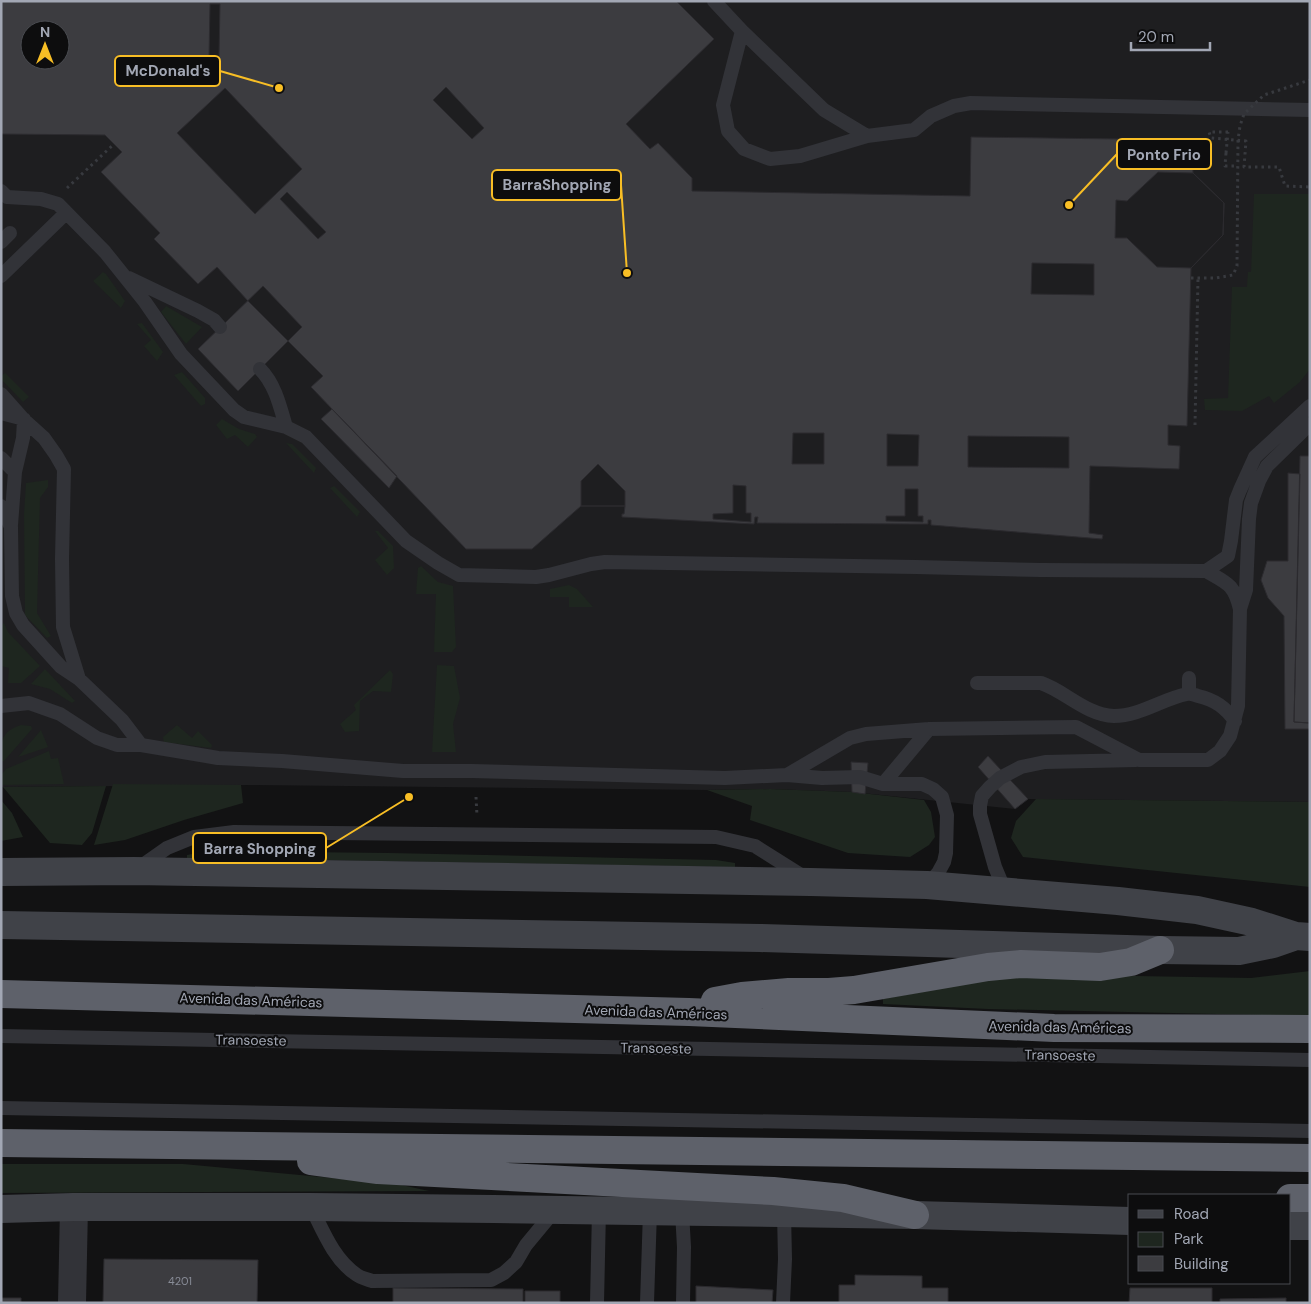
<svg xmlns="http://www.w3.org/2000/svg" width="1311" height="1304" font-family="'DM Sans',sans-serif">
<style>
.built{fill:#1e1e20;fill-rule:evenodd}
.green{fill:#1e261f}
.building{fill:#3c3c40;stroke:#2c2b2f;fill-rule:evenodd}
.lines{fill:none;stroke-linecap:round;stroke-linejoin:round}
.path{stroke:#383a3f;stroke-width:3;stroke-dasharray:2.5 4;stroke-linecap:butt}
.lane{stroke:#323338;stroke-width:14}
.street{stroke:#323338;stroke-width:28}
.secondary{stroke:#404248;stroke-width:28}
.highway{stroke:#5e616a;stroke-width:28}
.path-bridge{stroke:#383a3f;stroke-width:3;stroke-dasharray:2.5 4;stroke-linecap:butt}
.labels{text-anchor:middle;stroke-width:4;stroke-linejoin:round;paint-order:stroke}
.number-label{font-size:11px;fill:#888c97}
.street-label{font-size:14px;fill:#a2a7b4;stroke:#0d0d0e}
.leader{fill:none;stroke:#f8be25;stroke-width:2}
.callout-dot{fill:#f8be25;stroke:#0d0d0e;stroke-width:2}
.callout{fill:#0d0d0e;stroke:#f8be25;stroke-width:2}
.callout-label{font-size:15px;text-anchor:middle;font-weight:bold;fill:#a2a7b4}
</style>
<rect width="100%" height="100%" fill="#121213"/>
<path class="built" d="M1 1H1310V802L1028 799 1015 809 852 792 770 789 707 790 249 785 1 787ZM30 30H60V60H30Z"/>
<path class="green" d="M1254 194H1310V369L1300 382 1274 403 1269 396 1242 411 1205 410 1204 399 1228 398 1232 287H1247L1248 272H1251Z
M103 272 106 274 125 301 121 308 93 281Z
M166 306 202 327 186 344 161 312Z
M142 323 163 352 157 361 144 346 151 340 137 324Z
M182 372 205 398V404L201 406 174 375Z
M5 373 29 397 23 402 1 379V376Z
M222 419 239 429 255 434 257 437 248 447 235 435 227 439 216 425Z
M286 443 292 444 316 468 314 473Z
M48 480V487L40 498 37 613 51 636 47 638 25 615 24 514 26 483Z
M334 486 360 512 357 517 330 488Z
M375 531H378L393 546 394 568 387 575 375 560 388 548Z
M421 566 438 582 453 586 456 647 452 652H434L436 594H416L418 568Z
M569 585 577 589 593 607H569V597H550V589Z
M4 623 8 632 40 666 21 683H8L9 668 1 666V626Z
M437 665 454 666 460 698 453 724 456 752H432Z
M45 669 75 701 72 703 50 689 31 684Z
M390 670 393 674 391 692 373 691 360 701 359 731 345 732 340 724 356 710 354 705Z
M21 725 31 726 32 729 4 761H1C1 742 0 732 21 725Z
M177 725 192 738 198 731 212 745 211 748 164 742 163 737Z
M41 730 48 747 18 757Z
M49 751 51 759 58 758 64 784 1 785V775L6 769Z
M113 784 241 785 243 803 184 820 125 840 94 845Z
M106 786 92 833 82 845 50 843 3 787Z
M770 789 852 792 924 800 931 812 935 837 929 845 910 857 848 853 750 820 752 806 707 790Z
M1036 799 1310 802V887L1023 857 1011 838 1016 821Z
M1 800 12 813 23 837 1 841Z
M208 851 389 853 716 860 735 863V867L187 858V855Z
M1310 971V1016L988 1009 883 1004V999L1021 974 1251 978Z
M1 1164H183L397 1184 429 1191 1 1193Z"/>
<path class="building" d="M1 1H676L714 39 626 124 650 149 658 143 692 178V191L970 196 971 137 1192 140 1193 173 1224 203 1223 235 1191 268 1187 426 1168 425V445L1180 446 1179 469 1090 466 1089 533 1103 535 1102 539 931 525V520H928V524H911L757 523 758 517H755L754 524 622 517V514H624L625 506H581L532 549H466L311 387 323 376 248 301 217 267 198 284 154 239 160 233 101 172 122 152 105 135 1 134ZM210 4H220L219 57H209ZM30 30H60V60H30ZM446 87 484 128 472 139 433 100ZM225 88 302 169 255 214 177 133ZM287 192 326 232 318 239 280 199ZM1032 263 1094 264V295L1031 294ZM793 433H824V464H792ZM887 434 919 435 918 466H887ZM968 436 1069 437V468L968 467ZM733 485 746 486V513H751V522L713 519V514L733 513ZM905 489H918V516H923V522L886 521V516H905Z
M1158 172 1193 173 1224 203 1223 235 1191 268 1157 267 1127 238H1115L1116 200 1127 201Z
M263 286 302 327 238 391 198 349Z
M332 409 397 476 389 488 321 419Z
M1300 456H1310V723L1294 722Z
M598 464 625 491V506H581V481Z
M1288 473 1300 474 1294 722 1310 723V729H1285L1284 616 1268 598 1261 580 1267 561H1288Z
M988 756 1028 799 1015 809 978 767Z
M851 762 868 763 865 794 852 792Z
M104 1259 258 1260 257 1303H103Z
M855 1275 922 1276V1288H948V1303H839V1285H855Z
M696 1286 773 1290 772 1303H696Z
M393 1288 523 1289V1303H393Z
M1130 1288H1212V1303H1129Z
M525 1291H560V1303H525Z
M1 1298H21V1303H1Z
M1286 1298V1303H1220V1299Z"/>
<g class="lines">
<path class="path" d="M1228 132H1209L1211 138 1246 141 1244 167H1279L1285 186 1310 187
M1226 153 1225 166H1238
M67 188 114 144
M1195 425 1198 278
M476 797 477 816"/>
<path class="lane" d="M714 1 742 31 824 110 867 136 914 130 931 116 954 106 971 103 1310 110
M742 31 723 105 728 131 744 149 770 159 800 156 867 136
M1 191 7 197 41 199 58 204 105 252 145 302 181 354 234 410 244 417 286 427 306 437 406 541 438 563 459 575 536 577 549 575 591 564 605 562 916 567 1041 570 1206 571C1227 583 1234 584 1240 609
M1 242 10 233
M1 276 66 213
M129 278 198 311 214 320 220 327
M260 369C275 384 280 406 286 427
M1 394 24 420 44 438 56 455 64 469 62 559 63 627 79 679
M1 413 24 419
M1 458 15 472
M1 506 11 527 12 596 16 613 23 625 61 667 79 679 122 720 141 745
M11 525 15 472 23 438 24 420
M1206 571 1228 556 1231 541 1236 500 1240 490 1255 457 1310 406
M1189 678V693
M977 683H1041C1065 691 1086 715 1114 716 1140 716 1162 699 1187 694 1191 693 1194 695 1198 696 1215 700 1225 707 1235 721
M1 706 29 703 60 714 97 738 117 745H141L218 758 282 761 403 771H472L725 778 787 775 850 738 866 734 929 729 1076 727 1139 760H1208L1220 751 1230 736 1238 706 1240 609 1246 590 1249 519 1251 503 1259 481 1267 466 1310 424
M787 775 822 778 860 777 883 784H922L933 789 942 797 947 815 946 853 944 862 938 873 927 885
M883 784 929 729
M140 867 167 848 194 837 234 832 716 837 755 846 804 877
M1005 891 995 867 980 814V806L982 796 990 787 1000 778 1021 767 1045 762 1136 760
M1 1036 1310 1060
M1 1108 1310 1131
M311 1207C323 1231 334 1260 357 1275 361 1278 367 1279 372 1281L491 1280 504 1273 516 1262 526 1245 555 1210
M682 1212 684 1247 683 1303
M597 1303 599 1210
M647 1303 650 1211
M783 1303 785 1259 784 1213"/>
<path class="street" d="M72 1303 74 1207"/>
<path class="secondary" d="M1 872 134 871 811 882 927 885 1118 901 1197 910 1252 922 1296 936 1310 937
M1 925 760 938 1160 950 1239 951 1273 944 1296 936
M1 1209 74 1207H311L493 1209 915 1215 1130 1221
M1290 1226H1310"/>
<path class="highway" d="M1 994 689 1012 1054 1028 1310 1029
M715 1001 742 996 789 992H829L854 990 988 967 1021 964 1100 967 1131 962 1160 950
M1 1143 1310 1158
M311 1161 378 1170 773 1191 843 1198 915 1215
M1290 1198H1310"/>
<path class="path-bridge" d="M1226 153 1228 132
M1191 278H1216L1233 275 1237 266 1238 140 1240 126 1244 114 1264 95 1310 80"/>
</g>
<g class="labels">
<g class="number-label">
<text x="180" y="1285">4201</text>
</g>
<g class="street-label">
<text transform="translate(251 1000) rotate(2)" y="5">Avenida das Américas</text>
<text transform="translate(656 1012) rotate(2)" y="5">Avenida das Américas</text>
<text transform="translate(1060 1027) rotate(1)" y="5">Avenida das Américas</text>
<text transform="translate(251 1040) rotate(1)" y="5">Transoeste</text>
<text transform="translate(656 1048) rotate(1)" y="5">Transoeste</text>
<text transform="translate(1060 1055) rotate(1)" y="5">Transoeste</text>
</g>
</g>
<path class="leader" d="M279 88L220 71M1069 205L1117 154M627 273L621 185M409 797L326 848"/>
<g class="callout-dot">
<circle cx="279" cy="88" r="5"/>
<circle cx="1069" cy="205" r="5"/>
<circle cx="627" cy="273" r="5"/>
<circle cx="409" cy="797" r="5"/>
</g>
<g class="callout">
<rect x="115" y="56" width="105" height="30" rx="5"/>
<rect x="1117" y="139" width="94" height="30" rx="5"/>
<rect x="492" y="170" width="129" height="30" rx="5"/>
<rect x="193" y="833" width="133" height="30" rx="5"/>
</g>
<g class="callout-label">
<text x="168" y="76">McDonald's</text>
<text x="1164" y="160">Ponto Frio</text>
<text x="557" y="190">BarraShopping</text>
<text x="260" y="854">Barra Shopping</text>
</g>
<rect width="1311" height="1304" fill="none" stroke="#a2a7b4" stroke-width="5"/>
<rect x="1128" y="1194" width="162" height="90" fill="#0d0d0e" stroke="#494b50"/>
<rect x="1138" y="1210" width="25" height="8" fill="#404248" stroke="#494b50"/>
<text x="1174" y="1219" font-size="15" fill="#a2a7b4">Road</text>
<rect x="1138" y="1232" width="25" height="15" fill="#1e261f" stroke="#494b50"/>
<text x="1174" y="1244" font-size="15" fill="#a2a7b4">Park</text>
<rect x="1138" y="1256" width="25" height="15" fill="#3c3c40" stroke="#494b50"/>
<text x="1174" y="1269" font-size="15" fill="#a2a7b4">Building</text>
<g transform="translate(45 45)"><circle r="24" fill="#0d0d0e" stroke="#494b50"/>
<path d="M0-4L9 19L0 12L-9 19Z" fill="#f8be25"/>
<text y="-8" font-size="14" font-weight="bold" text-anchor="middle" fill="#a2a7b4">N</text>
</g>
<path d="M1131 42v8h79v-8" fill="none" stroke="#a2a7b4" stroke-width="2.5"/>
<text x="1138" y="42" font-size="15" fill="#a2a7b4" stroke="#0d0d0e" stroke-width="4" paint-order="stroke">20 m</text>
</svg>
